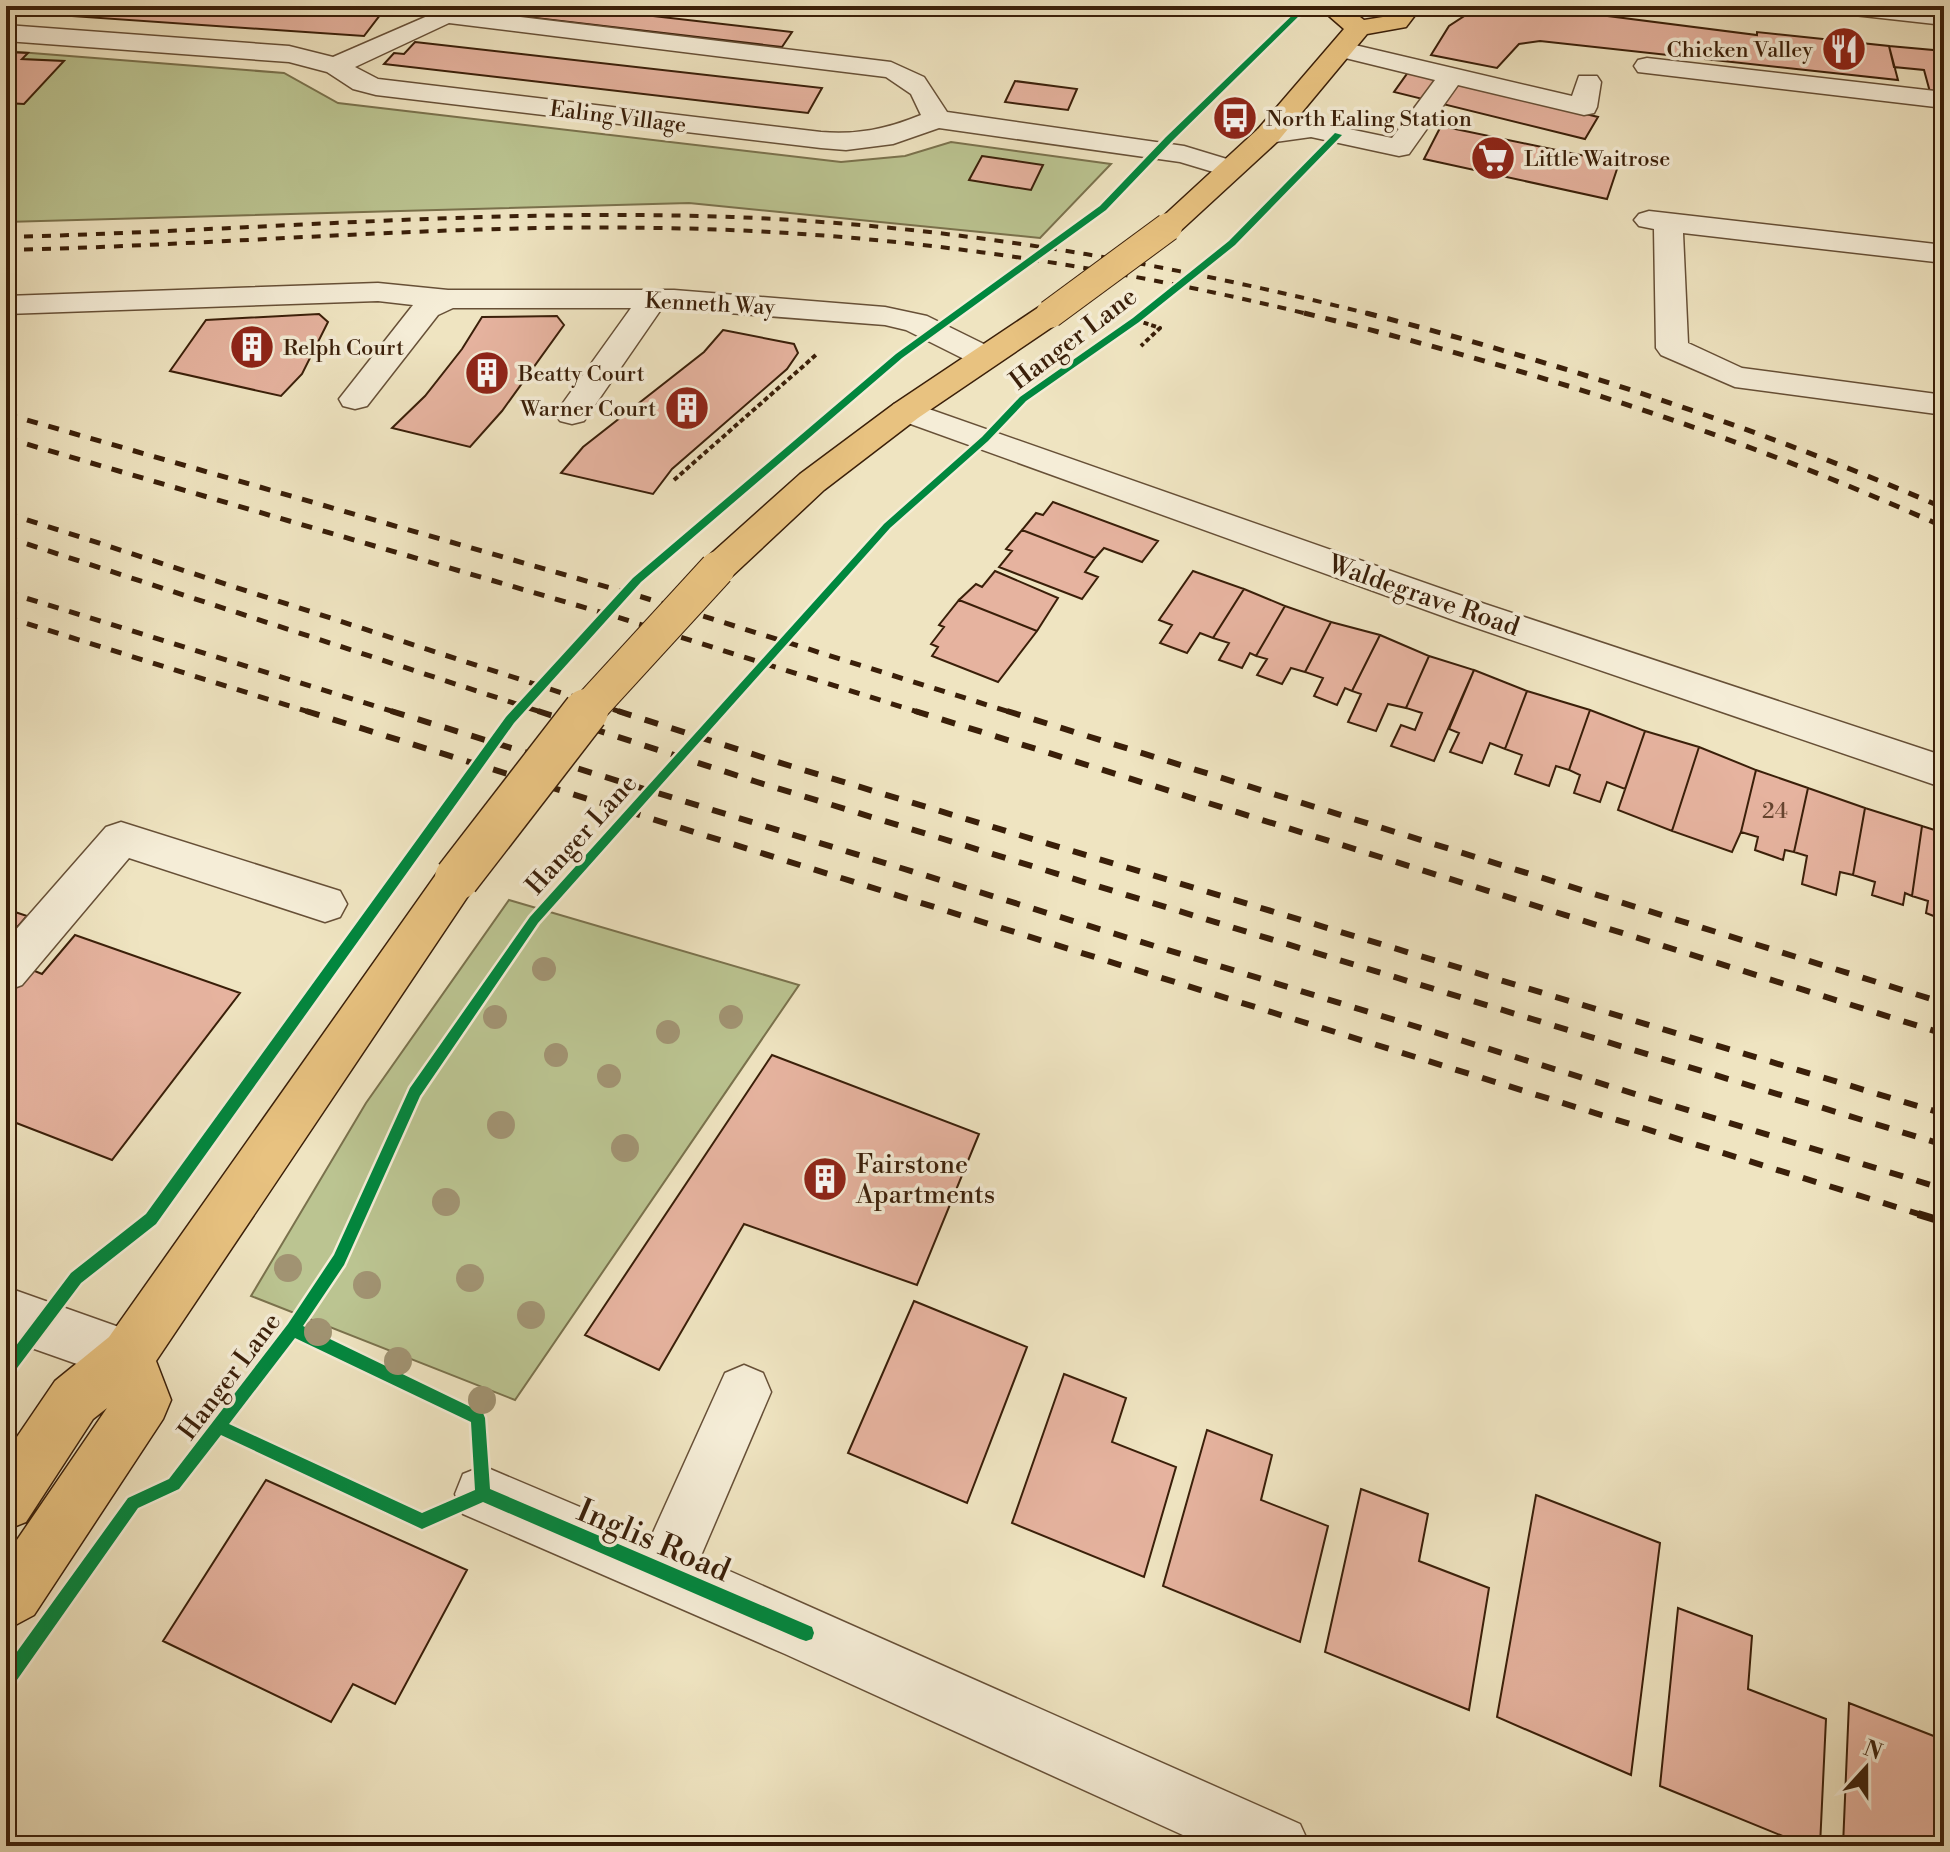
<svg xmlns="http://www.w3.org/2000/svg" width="1950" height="1852" font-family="'Libre Bodoni',serif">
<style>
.green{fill:#bbc491;stroke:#7a724d;stroke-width:2}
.building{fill:#e6b39f;stroke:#3a1f09;stroke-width:2}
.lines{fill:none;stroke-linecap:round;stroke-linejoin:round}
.minor-casing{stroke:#675037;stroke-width:3}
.highway-casing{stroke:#3a1f09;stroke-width:3}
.path{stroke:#3a1f09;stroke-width:4;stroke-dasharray:5 3;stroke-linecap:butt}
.minor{fill:#f5edd7;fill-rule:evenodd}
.highway{fill:#e8c280;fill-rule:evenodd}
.rail-far3{stroke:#3a1f09;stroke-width:4;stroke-dasharray:9 9;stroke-linecap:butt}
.rail-far2{stroke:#3a1f09;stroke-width:5;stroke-dasharray:11 11;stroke-linecap:butt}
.rail-far1{stroke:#3a1f09;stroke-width:6;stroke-dasharray:14 14;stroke-linecap:butt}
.rail{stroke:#3a1f09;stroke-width:8;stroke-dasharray:18 18;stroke-linecap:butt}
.highway-bridge-far2-casing{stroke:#3a1f09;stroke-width:30;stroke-linecap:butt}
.highway-bridge-far1-casing{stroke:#3a1f09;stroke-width:37;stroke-linecap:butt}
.highway-bridge-casing{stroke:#3a1f09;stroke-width:47;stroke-linecap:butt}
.highway-bridge-far2{stroke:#e8c280;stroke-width:28}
.highway-bridge-far1{stroke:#e8c280;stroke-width:35}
.highway-bridge{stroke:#e8c280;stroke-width:44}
.cycleway-casing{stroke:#f5edd7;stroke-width:5}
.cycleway{fill:#00873e;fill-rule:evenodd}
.tree{fill:#a19372}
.labels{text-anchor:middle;stroke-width:7;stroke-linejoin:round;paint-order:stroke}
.far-poi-label{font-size:22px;fill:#3a1f09;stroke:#f5edd7;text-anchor:start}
.far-street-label{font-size:22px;fill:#3a1f09;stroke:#f5edd7}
.number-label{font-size:22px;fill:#65442e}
.street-label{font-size:26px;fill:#3a1f09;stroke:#f5edd7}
.poi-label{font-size:26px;fill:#3a1f09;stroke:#f5edd7;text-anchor:start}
.near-street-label{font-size:32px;fill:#3a1f09;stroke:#f5edd7}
</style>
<rect width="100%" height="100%" fill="#efe4c1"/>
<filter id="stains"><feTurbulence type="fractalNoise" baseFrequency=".0025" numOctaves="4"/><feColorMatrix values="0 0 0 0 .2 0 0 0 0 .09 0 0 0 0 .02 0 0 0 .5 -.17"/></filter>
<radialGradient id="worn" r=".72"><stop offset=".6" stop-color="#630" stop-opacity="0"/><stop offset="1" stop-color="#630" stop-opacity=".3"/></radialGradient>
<path class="green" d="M6 51 284 73 338 103 841 162 905 156 951 142 1111 164 1040 238 689 203 6 222Z
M509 900 799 985 515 1400 251 1296 366 1103Z"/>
<path class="building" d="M65 6H248L380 15 364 36 56 15Z
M434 6H566L792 32 782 47Z
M1213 6H1250L1240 16 1212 8Z
M1501 6 1537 7 1757 35V32L1889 46 1898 80 1540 41 1519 44 1497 68 1431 55 1449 26 1469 13Z
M415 42 822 88 808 113 384 64 394 53 404 54Z
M1889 46 1944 51V93L1930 92 1924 70 1894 67Z
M6 52 28 53 22 59 64 61 24 104 6 103Z
M1409 71 1598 117 1585 139 1394 92Z
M1015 81 1077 89 1068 110 1005 102Z
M1441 126 1619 163 1607 199 1424 159Z
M982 156 1043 165 1031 190 969 180Z
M319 314 328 322 302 374 281 396 170 371 206 320Z
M557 316 564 325 502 411 470 447 392 428 425 396 462 349 482 317Z
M723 330 794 344 798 353 787 369 672 469 653 494 561 473 583 447 704 352Z
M1053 502 1158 541 1142 562 1104 548 1095 558 1022 530 1036 513 1043 515Z
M1022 530 1095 558 1085 572 1098 577 1082 599 999 567 1012 551 1006 549Z
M995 571 1058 598 1037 631 959 600 976 584 982 587Z
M1193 571 1244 589 1213 638 1200 633 1187 653 1160 643 1172 625 1159 620Z
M1244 589 1285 606 1256 656 1250 653 1242 668 1219 660 1229 643 1213 638Z
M959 600 1037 631 998 682 932 656 938 647 931 644 944 627 939 625Z
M1285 606 1331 622 1305 672 1291 668 1282 684 1257 675 1267 659 1256 656Z
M1331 622 1380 635 1352 691 1345 688 1337 705 1314 696 1323 678 1305 672Z
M1380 635 1429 656 1406 708 1388 704 1376 731 1348 722 1361 694 1352 691Z
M1429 656 1474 670 1434 761 1391 746 1401 725 1415 730 1422 713 1406 708Z
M1474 670 1527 691 1505 749 1490 743 1482 763 1450 752 1459 733 1449 729Z
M1527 691 1590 710 1569 770 1556 766 1549 786 1515 774 1522 755 1505 749Z
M1590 710 1645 731 1625 789 1607 782 1600 802 1574 793 1580 775 1569 770Z
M1645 731 1699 747 1672 831 1618 810Z
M1699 747 1756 770 1741 832 1732 852 1672 831Z
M1756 770 1808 788 1794 852 1785 850 1783 860 1755 850 1758 837 1741 832Z
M1808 788 1865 808 1853 875 1840 872 1836 895 1802 884 1807 856 1794 852Z
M1865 808 1922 826 1912 896 1905 893 1903 905 1872 895 1875 882 1853 875Z
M1922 826 1944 833V920L1926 913 1928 901 1912 896Z
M6 909 27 916 6 940Z
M75 935 240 993 112 1160 6 1119V989L25 967 42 974Z
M772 1055 979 1134 917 1285 744 1224 659 1370 585 1335Z
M914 1301 1027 1347 967 1503 848 1453Z
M1064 1374 1126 1398 1112 1442 1176 1467 1144 1577 1012 1523Z
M1207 1430 1272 1455 1261 1500 1328 1526 1300 1642 1163 1586Z
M266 1480 467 1570 395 1704 353 1684 331 1722 163 1641Z
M1361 1489 1428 1514 1419 1561 1489 1588 1469 1710 1325 1652Z
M1536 1495 1660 1543 1631 1775 1497 1717Z
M1678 1608 1752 1636 1748 1689 1826 1719 1820 1846H1807L1660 1786Z
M1849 1703 1944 1740V1846H1843Z"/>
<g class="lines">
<g class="minor-casing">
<path id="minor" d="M1824 6H1909L1944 9V25L1836 13 1827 11Z
M446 8 891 62 924 77 947 112 1184 146 1240 163 1244 169 1240 175 1230 177 1180 162 939 128 893 144 846 150 821 148 376 95 353 89 327 72 289 62 6 41V25L289 46 333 57ZM449 23 886 77 911 94 921 115C887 129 857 135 821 132L378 79 355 67Z
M1342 42 1572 96 1579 76H1597L1601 82 1597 107 1594 113 1584 115 1458 85 1409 154 1399 156 1311 137 1268 143 1258 141 1254 135 1258 129 1311 121 1392 138 1435 80 1333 55 1329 50 1333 45Z
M1647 58 1944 92V108L1638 72 1634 66 1638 60Z
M1649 211 1944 245V263L1683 233 1688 343 1742 368 1944 395V415L1735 387 1661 355 1656 348 1654 229 1639 226 1634 220 1639 214Z
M378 283 448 290H674L885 307 927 316 996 350 1001 357 996 364 985 367 974 364 906 330 885 325 662 308 584 421 572 424 560 421 555 414 631 308H453L438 315 367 406 355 409 343 406 339 399 413 305 378 301 6 314V296Z
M906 401 1485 604 1944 756V788L1459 622 894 418 889 411 894 404Z
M121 822 340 891 347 904 340 917 325 922 129 858 22 985 6 991V941L106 827Z
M6 1287 147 1337 154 1356 147 1375 128 1382 6 1339Z
M744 1365 763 1373 771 1392 700 1558 1300 1824 1310 1846H1207L785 1654 463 1514 455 1494 463 1474 483 1466 651 1537 725 1373Z"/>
</g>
<g class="highway-casing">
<path id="highway" d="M1323 6H1349L1348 8 1364 20 1389 16 1397 6H1422L1406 27 1367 34 1278 141 1178 233 1168 236 1158 233 1153 227 1158 221 1258 129 1344 29 1321 9Z
M1050 305 1061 307 1066 314 1061 321 918 418 824 490 730 578 717 582 704 578 699 569 704 560 800 474 894 404 1039 307Z
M457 861 472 866 478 878 472 890 156 1361 171 1400 163 1419 34 1615 6 1630V1556L107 1408 93 1419 26 1522 6 1530V1453L55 1381 109 1337 442 866Z"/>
</g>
<path class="path" d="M1136 320 1160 328 1141 346
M674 480 817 354"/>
<use href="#minor" class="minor"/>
<use href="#highway" class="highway"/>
<path class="rail-far3" d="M6 237C248 231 490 208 732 217 948 225 1164 262 1374 315
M6 250C224 245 441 224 659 228 879 231 1099 263 1312 315"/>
<path class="rail-far2" d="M1304 313C1523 367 1738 434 1944 527
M1366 313C1564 364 1757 427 1944 508
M6 414 642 597 1013 713
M6 438 617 617 921 713
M6 513 624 713
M6 537 544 713
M6 592 398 713
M6 617 312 713"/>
<path class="rail-far1" d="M306 711 1925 1216
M391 711 1944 1189
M538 711 757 782 1944 1145
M618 711 774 761 1944 1114
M915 711 1944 1034
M1007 711 1944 1003"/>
<path class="rail" d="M1918 1214 1944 1222"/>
<g class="highway-bridge-far2-casing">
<path id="highway-bridge-far2" d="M1050 314 1168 227"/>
</g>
<g class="highway-bridge-far1-casing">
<path id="highway-bridge-far1" d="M585 713 717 569"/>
</g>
<g class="highway-bridge-casing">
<path id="highway-bridge" d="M457 878 586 711"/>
</g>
<use href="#highway-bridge-far2" class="highway-bridge-far2"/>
<use href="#highway-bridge-far1" class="highway-bridge-far1"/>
<use href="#highway-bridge" class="highway-bridge"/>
<g class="cycleway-casing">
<path id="cycleway" d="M1302 6H1309L1172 141 1106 210 902 358 641 582 514 723 156 1224 81 1283 11 1376 6 1378V1359L71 1273 146 1214 506 717 633 578 896 354 1100 206 1166 137Z
M1335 133 1342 135 1235 245 1139 322 1026 401 988 441 890 528 538 923 420 1096 344 1265 303 1326 483 1413 485 1418 490 1489 812 1627 814 1633 812 1639 806 1641 800 1639 483 1502 422 1529 221 1435 179 1489 138 1508 12 1687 6 1689V1667L128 1498 169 1479 288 1324 334 1255 410 1088 530 917 884 524 982 437 1020 397 1133 318 1229 241ZM295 1338 471 1422 475 1490 422 1513 229 1424Z"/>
</g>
<use href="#cycleway" class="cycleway"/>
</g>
<g class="tree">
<circle cx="544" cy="969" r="12"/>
<circle cx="495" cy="1017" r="12"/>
<circle cx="731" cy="1017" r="12"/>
<circle cx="668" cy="1032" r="12"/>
<circle cx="556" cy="1055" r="12"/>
<circle cx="609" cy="1076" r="12"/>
<circle cx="501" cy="1125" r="14"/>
<circle cx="625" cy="1148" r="14"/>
<circle cx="446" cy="1202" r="14"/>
<circle cx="288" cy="1268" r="14"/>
<circle cx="470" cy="1278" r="14"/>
<circle cx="367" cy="1285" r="14"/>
<circle cx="531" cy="1315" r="14"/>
<circle cx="318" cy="1332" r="14"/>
<circle cx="398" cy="1361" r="14"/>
<circle cx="482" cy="1400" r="14"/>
</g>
<defs>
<g id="restaurant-disc" transform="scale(2.3)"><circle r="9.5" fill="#8f2418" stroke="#f5edd7"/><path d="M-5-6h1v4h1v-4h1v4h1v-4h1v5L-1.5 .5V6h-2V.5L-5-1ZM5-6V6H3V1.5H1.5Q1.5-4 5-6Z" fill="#fff"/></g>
<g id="bus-disc" transform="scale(2.3)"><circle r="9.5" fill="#8f2418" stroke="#f5edd7"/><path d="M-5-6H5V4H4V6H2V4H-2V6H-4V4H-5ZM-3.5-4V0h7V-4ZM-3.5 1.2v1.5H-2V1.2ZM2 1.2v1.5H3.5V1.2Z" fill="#fff"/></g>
<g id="supermarket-disc" transform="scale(2.3)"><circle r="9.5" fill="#8f2418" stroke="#f5edd7"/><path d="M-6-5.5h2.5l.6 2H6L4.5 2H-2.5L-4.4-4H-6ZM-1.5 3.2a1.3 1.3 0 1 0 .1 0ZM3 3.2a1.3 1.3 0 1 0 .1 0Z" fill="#fff"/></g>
<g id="building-disc" transform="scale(2.3)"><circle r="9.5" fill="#8f2418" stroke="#f5edd7"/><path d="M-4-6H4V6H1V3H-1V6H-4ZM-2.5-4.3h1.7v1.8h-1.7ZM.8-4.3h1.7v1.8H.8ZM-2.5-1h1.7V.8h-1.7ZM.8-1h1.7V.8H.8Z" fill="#fff"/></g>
</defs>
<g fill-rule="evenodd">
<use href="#restaurant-disc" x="1844" y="49"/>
<use href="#bus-disc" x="1235" y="118"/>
<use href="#supermarket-disc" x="1493" y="158"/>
<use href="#building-disc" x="252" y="347"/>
<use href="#building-disc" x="487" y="373"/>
<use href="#building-disc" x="687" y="408"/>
<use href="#building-disc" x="825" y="1179"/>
</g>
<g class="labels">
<g class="far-poi-label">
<text x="1813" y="57" text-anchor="end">Chicken Valley</text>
<text x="1266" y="126">North Ealing Station</text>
<text x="1524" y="166">Little Waitrose</text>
<text x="283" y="355">Relph Court</text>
<text x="518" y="381">Beatty Court</text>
<text x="656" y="416" text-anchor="end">Warner Court</text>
</g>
<g class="far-street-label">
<text transform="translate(618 116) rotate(7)" y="8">Ealing Village</text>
<text transform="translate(710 303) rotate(3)" y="8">Kenneth Way</text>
</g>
<g class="number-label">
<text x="1775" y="818">24</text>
</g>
<g class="street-label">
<text transform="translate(1073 338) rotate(-37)" y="9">Hanger Lane</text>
<text transform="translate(1424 595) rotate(19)" y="9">Waldegrave Road</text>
<text transform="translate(581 834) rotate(-48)" y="9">Hanger Lane</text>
<text transform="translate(229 1376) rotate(-53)" y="9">Hanger Lane</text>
</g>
<g class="poi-label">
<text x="856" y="1173">Fairstone<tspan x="856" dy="30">Apartments</tspan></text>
</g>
<g class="near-street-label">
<text transform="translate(654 1540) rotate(23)" y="11">Inglis Road</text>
</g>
</g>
<rect width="1950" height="1852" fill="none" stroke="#efe4c1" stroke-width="32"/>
<rect x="8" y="8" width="1934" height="1836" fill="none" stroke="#3a1f09" stroke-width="4"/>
<rect x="16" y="16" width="1918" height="1820" fill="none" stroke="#3a1f09" stroke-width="2"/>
<g transform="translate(1866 1768) rotate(21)" stroke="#f5edd7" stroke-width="6" paint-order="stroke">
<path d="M0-6L14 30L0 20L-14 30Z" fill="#3a1f09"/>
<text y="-12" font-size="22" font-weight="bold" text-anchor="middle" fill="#3a1f09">N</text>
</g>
<rect width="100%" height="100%" filter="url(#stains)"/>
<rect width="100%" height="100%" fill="url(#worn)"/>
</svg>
